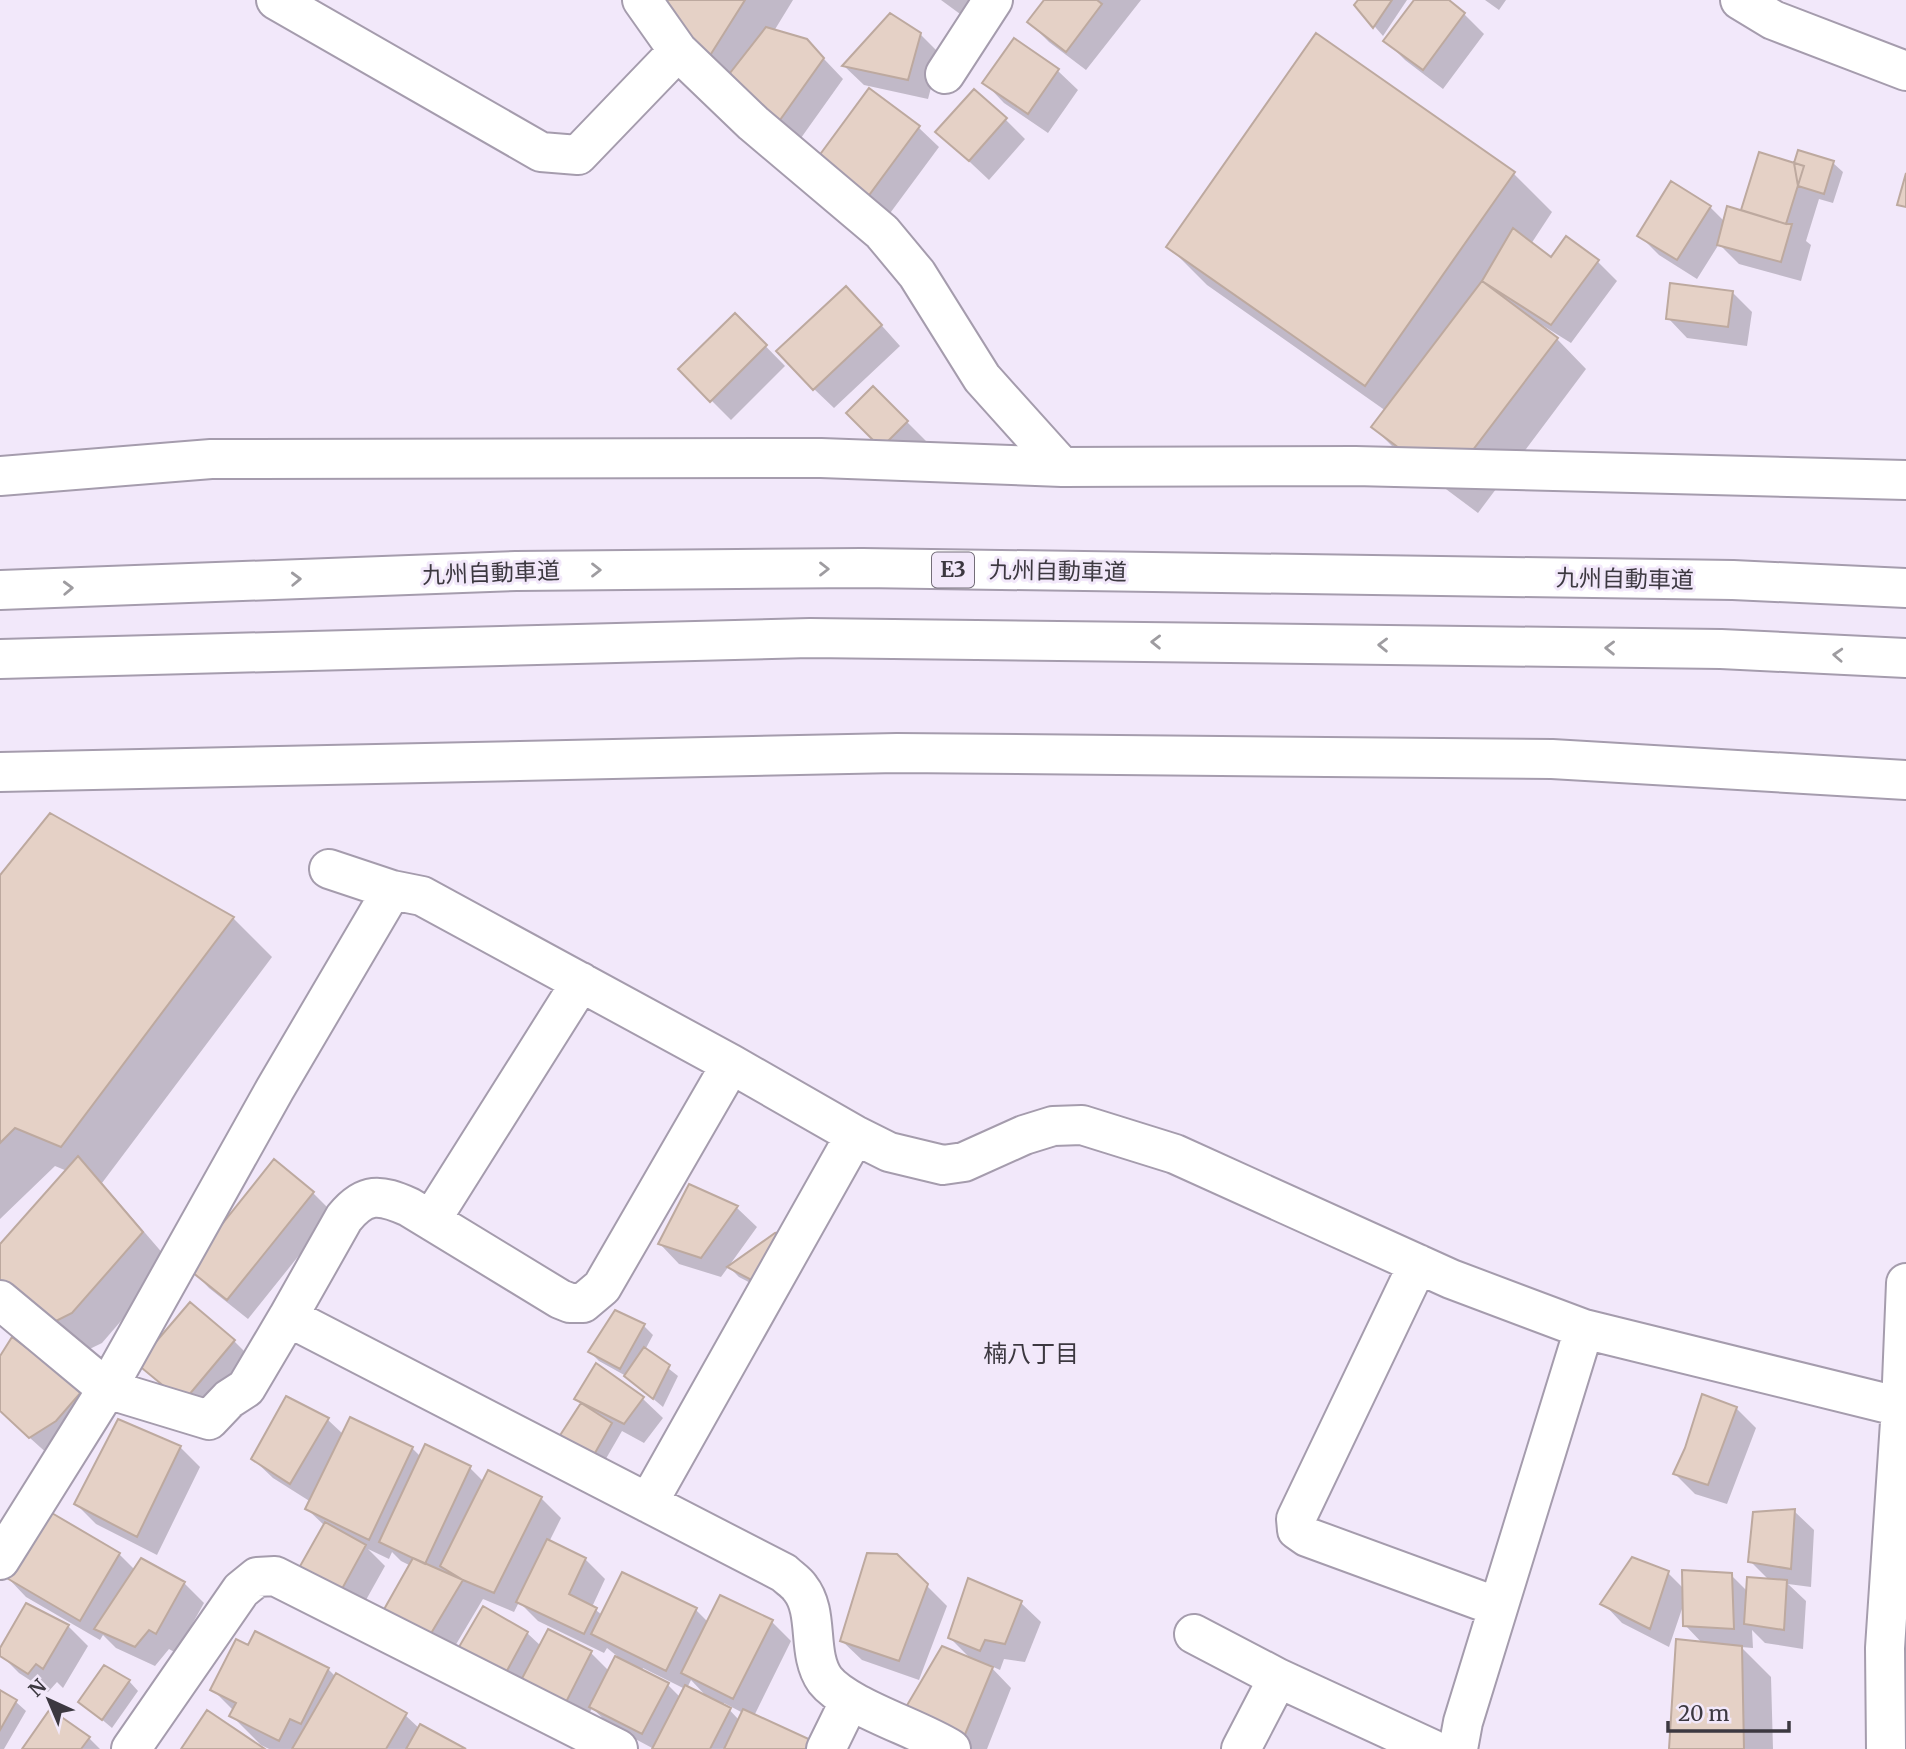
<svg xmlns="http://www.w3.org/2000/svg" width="1906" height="1749" font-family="Merriweather,'Noto Sans JP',serif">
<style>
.shadow{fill:#0003;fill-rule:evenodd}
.building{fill:#e5d1c6;stroke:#bda99f;stroke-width:2}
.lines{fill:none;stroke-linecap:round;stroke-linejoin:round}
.minor-casing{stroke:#a59cad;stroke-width:42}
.highway-casing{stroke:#a59cad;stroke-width:42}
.minor{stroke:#fff;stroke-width:38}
.highway{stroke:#fff;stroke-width:38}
.oneway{stroke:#9e9ca0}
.labels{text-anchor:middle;stroke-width:6;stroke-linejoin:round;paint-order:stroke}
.shield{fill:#f2e8fa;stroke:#736d78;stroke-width:2}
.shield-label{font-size:21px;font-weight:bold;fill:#3c3840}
.street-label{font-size:23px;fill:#3c3840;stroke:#f2e8fa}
.neighbourhood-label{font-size:24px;fill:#3c3840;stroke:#f2e8fa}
</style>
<rect width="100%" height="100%" fill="#f2e8fa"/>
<path class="shadow" d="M662 0H793L774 31 806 40 843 79 796 145 745 102Z
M941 0H988L971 22Z
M1046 0H1141L1086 70 1049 42 1029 22Z
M1360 0H1407L1383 36 1356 5Z
M1416 0H1446L1464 14 1484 34 1443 89 1405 60 1386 41Z
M1485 0H1506L1499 10Z
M920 34 940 54 928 99 864 85 844 66Z
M1317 36 1514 174 1552 212 1531 244 1551 259 1598 262 1617 281 1571 343 1542 325 1541 327 1557 339 1586 369 1478 513 1403 457 1373 427 1386 411 1207 285 1169 247Z
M1014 40 1058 71 1078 90 1048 133 1004 103 985 83Z
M870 91 919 128 939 147 885 220 835 183Z
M1005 119 1025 139 989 180 938 132Z
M1760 155 1800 167 1833 163 1843 172 1833 203 1819 199 1806 241 1811 245 1801 281 1739 264 1719 244 1697 279 1659 255 1639 235 1710 207 1725 222 1742 212Z
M1732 292 1752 312 1747 346 1687 338 1668 318Z
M866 308 900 346 834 408 814 389Z
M735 315 785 366 731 420 680 369Z
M873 388 927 442 902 467 848 413Z
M50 815 233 918 272 957 102 1183 171 1263 102 1343 69 1359 0 1248 67 1171 55 1166 0 1219V878Z
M274 1162 313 1193 333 1213 248 1319 209 1288 190 1268Z
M690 1186 737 1208 757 1227 721 1277 679 1264 660 1244Z
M775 1235 768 1292 739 1277 730 1268Z
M644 1326 653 1335 645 1350 678 1376 663 1407 626 1376 599 1361 590 1352Z
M234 1341 254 1361 204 1421 140 1364Z
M0 1359 81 1391 101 1411 50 1456 0 1411Z
M597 1366 643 1399 663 1418 644 1443 622 1431 600 1469 557 1443 582 1405 576 1399Z
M287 1399 328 1420 344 1435 412 1448 421 1457 470 1468 484 1482 541 1498 561 1518 549 1542 585 1559 605 1579 592 1607 602 1615 696 1610 708 1622H772L791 1641 754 1716 819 1749H654L611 1726 592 1708 582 1728 478 1671 527 1633 541 1646 591 1653 609 1671 617 1656 607 1648 604 1653 538 1621 519 1602 514 1612 483 1599 442 1668 400 1639 411 1566 401 1561 392 1552 389 1559 368 1549 385 1566 357 1616 317 1594 325 1526 307 1509 311 1502 273 1478 253 1459ZM643 1668 685 1689 681 1698 668 1685 642 1671ZM691 1680 708 1698 687 1688ZM724 1703 743 1713 739 1720 724 1704Z
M1736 1408 1756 1428 1727 1504 1695 1494 1675 1474Z
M180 1447 200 1467 157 1555 96 1524 76 1504Z
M1794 1511 1814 1530 1811 1587 1788 1584 1806 1601 1803 1649 1765 1643 1752 1630 1753 1648 1741 1647 1771 1677 1773 1749H1671L1703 1644 1685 1625 1684 1603 1669 1647 1622 1623 1603 1603 1668 1573 1684 1589 1731 1575 1748 1592 1769 1580 1750 1561Z
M119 1554 135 1570 184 1583 204 1603 176 1653 169 1649 155 1666 116 1648 103 1635 100 1640 26 1597 7 1577Z
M927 1586 947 1606 919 1680 862 1660 842 1641Z
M1021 1603 1041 1622 1025 1662 1004 1659 1000 1670 989 1665 1011 1688 987 1749H957L973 1661 950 1638Z
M26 1606 68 1626 88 1646 63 1688 57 1682 48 1692 19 1673 0 1654Z
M256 1633 328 1669 336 1677 405 1715 420 1729 463 1749H269L261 1745 231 1715 234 1711 212 1689 249 1648Z
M129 1681 138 1691 112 1728 80 1701Z
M0 1692 16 1702 26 1711 4 1749H0Z
M89 1738 100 1749H25Z"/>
<path class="building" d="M659 0H745L704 65Z
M1044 0H1097L1102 4 1066 52 1027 22Z
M1358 0H1392L1373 28 1354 5Z
M1414 0H1449L1465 13 1423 70 1383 41Z
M890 13 921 33 908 80 842 66Z
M766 27 807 39 824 58 775 127 723 82Z
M1316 33 1515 172 1365 386 1166 247Z
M1014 38 1059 69 1028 114 982 83Z
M869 88 920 126 864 202 813 164Z
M974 89 1007 118 969 161 935 132Z
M1798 150 1834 161 1824 194 1798 186 1794 163Z
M1759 152 1804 166 1786 224 1741 210Z
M1906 173V207L1897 205Z
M1671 181 1711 206 1677 260 1637 236Z
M1727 206 1786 224H1792L1781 262 1717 245Z
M1513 228 1551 257 1566 236 1599 260 1551 325 1482 281Z
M1482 281 1558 338 1447 484 1371 427Z
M1670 283 1733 291 1728 327 1666 319Z
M846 286 882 325 813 390 776 351Z
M735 313 767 345 710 402 678 369Z
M873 386 908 421 881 448 846 413Z
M50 813 234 917 61 1147 15 1128 0 1143V875Z
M78 1156 143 1232 72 1313 38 1330 0 1291V1244Z
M274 1159 314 1192 227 1300 187 1268Z
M689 1184 738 1206 701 1258 658 1244Z
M787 1231 759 1284 727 1267 775 1233Z
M190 1302 235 1340 183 1402 137 1364Z
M615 1310 645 1324 620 1369 588 1352Z
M12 1337 83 1390 56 1421 29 1438 0 1411V1356Z
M644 1347 670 1365 653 1399 624 1376Z
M596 1363 644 1397 624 1424 574 1399Z
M1702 1394 1737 1407 1708 1485 1673 1474 1685 1448Z
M286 1396 329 1418 290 1484 251 1459Z
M581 1403 612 1423 591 1460 555 1443Z
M350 1417 413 1447 369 1540 305 1509Z
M118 1419 181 1446 137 1537 74 1504Z
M425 1444 471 1466 425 1564 379 1542Z
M488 1470 542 1497 494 1593 463 1580 440 1566Z
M45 1509 120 1553 80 1621 5 1577Z
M1795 1509 1791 1569 1748 1562 1753 1512Z
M325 1522 366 1545 337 1598 295 1575Z
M547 1539 586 1558 569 1594 597 1608 584 1634 516 1602Z
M867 1553 897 1554 928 1584 899 1661 840 1641Z
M1632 1557 1669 1571 1650 1629 1600 1604Z
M141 1558 185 1582 156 1634 149 1630 135 1647 94 1629Z
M413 1558 463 1580 421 1650 378 1620Z
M1682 1570 1732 1573 1734 1629 1683 1626Z
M622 1572 697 1608 666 1671 591 1634Z
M1747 1577 1787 1580 1784 1630 1744 1624Z
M968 1578 1022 1601 1005 1644 985 1640 980 1651 948 1638Z
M720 1595 773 1620 733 1699 681 1673Z
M26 1603 69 1625 43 1669 36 1664 28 1674 0 1656V1648Z
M483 1606 528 1632 503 1678 456 1652Z
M548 1629 592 1651 562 1710 517 1688Z
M255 1631 329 1668 301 1724 290 1719 279 1741 229 1716 236 1703 210 1690 236 1639 248 1645Z
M1676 1639 1742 1646 1744 1749H1669Z
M942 1646 993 1667 961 1744 903 1712Z
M615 1656 669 1683 642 1734 589 1707Z
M104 1665 130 1680 102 1720 78 1702Z
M336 1673 407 1713 386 1749H292Z
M685 1685 731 1708 710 1749H652Z
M0 1690 17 1700 0 1730Z
M50 1709 90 1737 81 1749H22Z
M743 1709 813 1741 809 1749H724Z
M207 1710 265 1749H181Z
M420 1724 466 1749H406Z"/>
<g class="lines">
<g class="minor-casing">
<path id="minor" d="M276 0 541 152 578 155 678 51
M642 0 678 51 753 123 882 232 917 274 982 378 1062 467
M1740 0 1773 20 1906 71
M945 74 993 0
M0 476 211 459 821 458 1062 467 1355 466 1906 480
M0 772 897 753 1552 759 1906 780
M329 869 392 890 422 896 731 1064 855 1135 889 1152 943 1165 964 1162 1024 1135 1053 1126 1082 1125 1175 1154 1451 1279 1584 1329 1901 1407
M431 1220 581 982
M1418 1264 1296 1519 1297 1530 1307 1537 1498 1607
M0 1300 107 1389 209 1420 229 1399 246 1388 288 1317 784 1573C789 1578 796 1582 800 1588 820 1613 806 1653 825 1680 846 1707 918 1728 951 1749
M288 1317 344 1218C365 1192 380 1194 409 1207L560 1299 570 1303H583L602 1287 731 1064
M648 1503 855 1135
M0 1560 107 1389 275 1089 392 890
M1194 1634 1278 1678 1432 1749
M131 1749 241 1590 257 1577 275 1576 618 1749
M826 1749 850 1700
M1241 1749 1278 1678
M1458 1749 1463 1722 1584 1329
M1886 1749 1885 1648 1901 1407 1906 1283"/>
</g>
<g class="highway-casing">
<path id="highway" d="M0 590 516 571 862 568 1733 580 1906 588
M0 659 810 638 1721 649 1906 658"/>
</g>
<use href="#minor" class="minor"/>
<use href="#highway" class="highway"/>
</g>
<defs><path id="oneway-chevron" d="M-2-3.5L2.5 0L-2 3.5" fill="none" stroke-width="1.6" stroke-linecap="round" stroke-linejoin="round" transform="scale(1.75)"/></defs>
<g class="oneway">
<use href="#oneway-chevron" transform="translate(824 569)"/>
<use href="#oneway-chevron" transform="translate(596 570)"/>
<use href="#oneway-chevron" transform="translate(296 579) rotate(-2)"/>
<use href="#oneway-chevron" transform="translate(68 588) rotate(-2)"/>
<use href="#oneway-chevron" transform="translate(1156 642) rotate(-179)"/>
<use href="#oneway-chevron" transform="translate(1383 645) rotate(-179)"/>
<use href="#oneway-chevron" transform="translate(1610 648) rotate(-179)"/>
<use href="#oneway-chevron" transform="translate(1838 655) rotate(-177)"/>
</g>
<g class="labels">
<rect class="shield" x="932" y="552.5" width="42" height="35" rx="5"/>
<g class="shield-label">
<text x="953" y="577">E3</text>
</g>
<g class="street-label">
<text transform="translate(1058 571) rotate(1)" y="8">九州自動車道</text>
<text transform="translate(491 573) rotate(-2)" y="8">九州自動車道</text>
<text transform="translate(1625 579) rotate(1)" y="8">九州自動車道</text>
</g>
<g class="neighbourhood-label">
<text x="1031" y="1362">楠八丁目</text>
</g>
</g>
<g transform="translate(49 1700) rotate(316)" stroke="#f2e8fa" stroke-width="5" paint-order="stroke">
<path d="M0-5L12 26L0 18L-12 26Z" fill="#3c3840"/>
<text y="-10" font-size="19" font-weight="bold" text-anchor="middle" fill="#3c3840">N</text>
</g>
<path d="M1668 1721v10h121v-10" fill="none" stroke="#3c3840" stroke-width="3.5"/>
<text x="1678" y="1721" font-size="21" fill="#3c3840" stroke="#f2e8fa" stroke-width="5" paint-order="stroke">20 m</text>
</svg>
